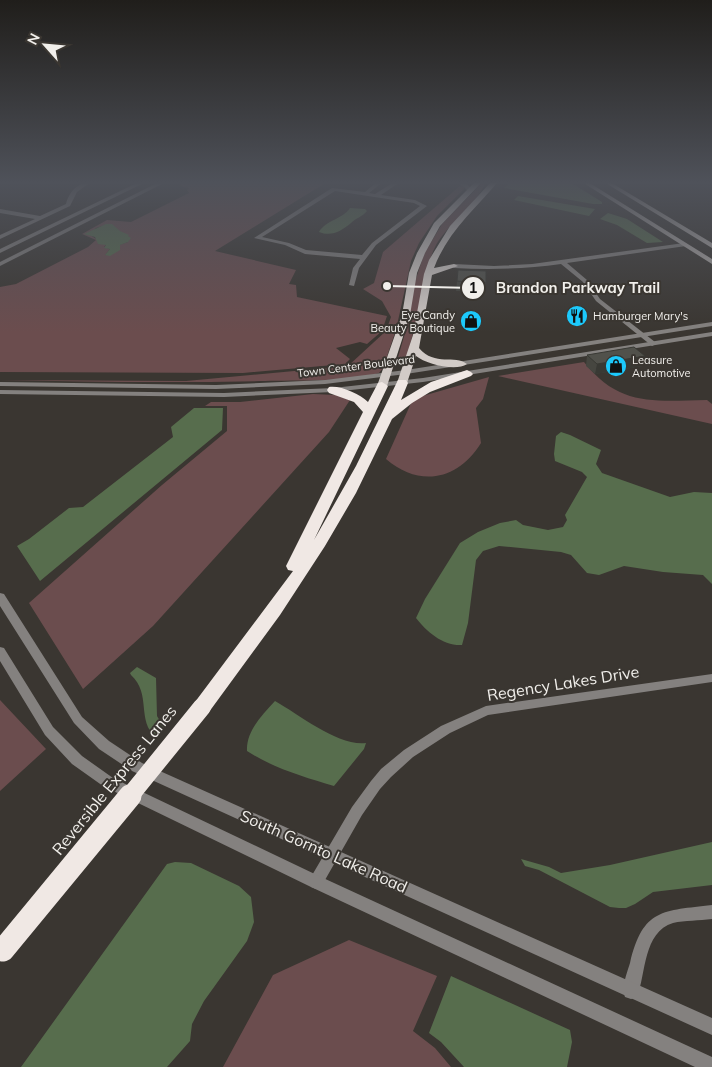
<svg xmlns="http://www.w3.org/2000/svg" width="712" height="1067" font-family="Mulish,sans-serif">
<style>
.green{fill:#6b4d4e;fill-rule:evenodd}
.water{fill:#576d4d}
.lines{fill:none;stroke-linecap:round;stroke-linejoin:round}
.minor{fill:#84817f;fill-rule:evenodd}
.tertiary{fill:#84817f;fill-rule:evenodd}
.secondary{fill:#b0aba8;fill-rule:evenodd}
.primary{fill:#d2cbc7;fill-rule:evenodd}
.motorway{fill:#f0e8e4;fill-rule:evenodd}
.motorway-bridge-far1{stroke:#f0e8e4;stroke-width:18}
.motorway-bridge{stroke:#f0e8e4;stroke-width:23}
.wall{fill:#464640}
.shaded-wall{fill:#393934}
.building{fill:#51514b;stroke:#393934}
.labels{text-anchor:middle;stroke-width:4;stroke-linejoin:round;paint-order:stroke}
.far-poi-label{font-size:11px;fill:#f1efeb;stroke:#3a3631;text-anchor:start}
.far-street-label{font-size:11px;fill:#f1efeb;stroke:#3a3631}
.near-street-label{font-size:16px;fill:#f1efeb;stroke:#3a3631}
.leader{fill:none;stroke:#f1efeb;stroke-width:2}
.callout-dot{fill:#f1efeb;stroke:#3a3631;stroke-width:2}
.mark-label{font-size:15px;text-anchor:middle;font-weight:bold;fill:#111}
.callout-label{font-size:15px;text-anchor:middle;font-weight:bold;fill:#f1efeb;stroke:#3a3631;stroke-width:4;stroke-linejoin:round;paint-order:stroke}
</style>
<rect width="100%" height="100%" fill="#3a3631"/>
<path class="green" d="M177 182H327L215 251 296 270 289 284 296 285 297 297 387 316 382 331 367 344 360 342 336 348 350 359 345 364 243 373 0 372V287L16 284 88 247 96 240 82 234 107 220 131 222 189 193 187 190 189 188 183 187ZM109 224 127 236 128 242 119 245 105 255 110 249 104 247 106 245 90 235 96 228Z
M483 182H485C482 199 447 225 436 245 425 267 422 292 417 316 414 332 409 348 404 364H396L408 323 415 282 424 254 442 224Z
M461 185 464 186V189L437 216 419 243 411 261 396 330 383 368 379 373C350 382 297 380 265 381 177 383 89 382 0 380L186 381 348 366 386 331 391 317 382 301 363 289 374 283 383 252Z
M584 362C619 407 655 401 707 400L712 404V424L498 376Z
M489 377 483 399 476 408 481 443C458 480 420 488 386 459L412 401 419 397Z
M313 394 336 395 350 400 329 432 153 626 83 689 29 603 162 485 227 431V406H205L211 402H240Z
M0 700 46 749 0 791Z
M349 940 437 976 413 1031 435 1048 451 1067H223L273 975Z"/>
<path class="water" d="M511 182H570L602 202V204H593L504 188Z
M518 196 595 209 589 216 514 200Z
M350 208 365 209 367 211C362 217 356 218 351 223 341 231 332 237 319 232 326 220 343 219 350 208Z
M608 213 627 219 663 242 647 243 617 225 600 219Z
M106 224H112L120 231 129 235 128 236 131 238 128 242 120 245V250L110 256 105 255 110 249 104 248 106 245 98 244 95 237 84 234Z
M194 408H223L222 430 40 581 17 546 29 539 69 508 83 507 173 437 171 427Z
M561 432 570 435 601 450 596 464 602 473 670 497 694 492 712 493V584L703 575 663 572 624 566 599 575 587 573 571 555 561 552 499 546 483 551 476 560 468 623 462 645C443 646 427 632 416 618L425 599 460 543 478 532 500 523 516 520 523 525 548 530 563 527 567 520 565 515 587 477 582 472 555 461 554 454 556 436Z
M137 667 156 678 157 716 164 728 156 737C136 721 152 694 131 675L130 673Z
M275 701C300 715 337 746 366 743L364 749 334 786C304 777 273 768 247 751 246 731 262 715 275 701Z
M712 842V885L653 892 635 904 626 908H619L610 907 539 870 525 866 521 859 549 867 561 873 610 865Z
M175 862 191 863 239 886 251 897 254 922 247 941 204 1001 192 1024 190 1041 167 1067H21L167 864Z
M451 976 570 1030 572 1042 567 1067H464L441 1042 429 1033Z"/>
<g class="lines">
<path class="minor" d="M91 182 77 192 70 206 0 239V235L35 219 0 213V209L40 216 66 204C69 192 78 182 91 182Z
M139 182H146L0 253V249Z
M159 182H166L0 266V262Z
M377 182H383L369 193 375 194 394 182H400L381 195 415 200 427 206 376 245 359 268 354 286 349 285 353 268 360 259 305 254 285 245 254 238 332 188 365 192ZM335 191 414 203 420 206 372 243 362 255 306 250 289 243 262 237Z
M684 243 686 244V246L567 263 587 280 600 299 655 342 656 344 652 346 596 301 583 282 561 264C525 269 490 270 454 268L451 266 454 264 494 266 532 264Z
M712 674V682L488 715 450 733 413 757 391 777 380 789 362 815 321 887 316 889 311 887 309 882 311 877 352 807 371 781 381 769 404 750 441 726 486 706Z
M712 905V919C699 921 685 920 673 923 643 932 646 974 637 997L631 999 625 997C621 987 627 973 630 963 643 908 663 911 712 905Z"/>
<path class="tertiary" d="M454 182 467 184 474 191 469 192 463 186Z
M712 322V326L406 374 325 384 216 389 0 386V382L216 385 325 380 406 370Z
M712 332V336L423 382 333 392 224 397 0 394V390L224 393 333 388 423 378Z
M0 593 4 594 82 717 109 741 142 763 712 1018V1035L132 771 99 749 74 723 0 606Z
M0 647 4 648 53 727 82 756 113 778 321 877 712 1057V1067H695L311 887 103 786 72 764 45 735 0 661Z"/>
<path class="secondary" d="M582 182H588L712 259V264Z
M604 182H610L712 243V248Z"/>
<path class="primary" d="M475 182H482L440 226 425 253 417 273 410 315 387 386 386 388H378L377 386 402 315 409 273 417 253 434 223Z
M491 182H498C474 210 447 233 434 268L454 264 458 266 432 275 419 348C435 367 455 354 467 364 456 372 426 364 416 356L407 383 406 385H398L397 383 413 335 424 274 429 260 450 226Z"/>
<path class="motorway" d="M467 370 471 372 473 374 471 376 430 392 412 403 392 419 356 493 325 546 280 615 209 712 202 714 195 712 193 707 195 702 293 571 288 570 286 566 363 412 354 402 329 393 327 390 329 387C340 385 360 394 368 402L378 383 382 382 388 386 314 540 356 466 398 380H406L408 383 401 400 431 382Z"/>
<path class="motorway-bridge-far1" d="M129 797 202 707"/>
<path class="motorway-bridge" d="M3 950 130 796"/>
</g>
<path class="wall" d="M457 281 486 283 485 292 456 291Z
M587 355 643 366 595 374 586 366Z"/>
<path class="shaded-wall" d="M645 356 643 366 595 374 597 364Z"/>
<path class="building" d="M458 270 486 271V283L457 281Z
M634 347 645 356 597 364 587 355Z"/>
<linearGradient id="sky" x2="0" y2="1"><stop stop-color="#201e1b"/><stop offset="0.55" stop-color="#4f525a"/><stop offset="1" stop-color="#4f525a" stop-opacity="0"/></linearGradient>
<rect width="712" height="332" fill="url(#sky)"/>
<defs>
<g id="restaurant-disc" transform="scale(1.125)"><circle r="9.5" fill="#1cc9fc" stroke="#3a3631"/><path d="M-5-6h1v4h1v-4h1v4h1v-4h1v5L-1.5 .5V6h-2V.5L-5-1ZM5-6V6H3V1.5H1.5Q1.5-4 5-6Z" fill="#111"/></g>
<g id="shop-disc" transform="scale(1.125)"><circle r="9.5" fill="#1cc9fc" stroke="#3a3631"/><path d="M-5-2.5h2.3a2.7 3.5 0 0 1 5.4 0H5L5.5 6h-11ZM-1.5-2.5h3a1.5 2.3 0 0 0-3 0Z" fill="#111"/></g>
</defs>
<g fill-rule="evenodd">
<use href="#restaurant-disc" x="577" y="316"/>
<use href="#shop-disc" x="471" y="321"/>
<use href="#shop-disc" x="616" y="366"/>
</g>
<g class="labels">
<g class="far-poi-label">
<text x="455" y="319" text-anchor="end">Eye Candy<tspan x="455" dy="13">Beauty Boutique</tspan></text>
<text x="593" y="320">Hamburger Mary's</text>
<text x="632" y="364">Leasure<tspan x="632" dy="13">Automotive</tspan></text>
</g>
<g class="far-street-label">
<text transform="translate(356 366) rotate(-7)" y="4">Town Center Boulevard</text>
</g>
<g class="near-street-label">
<text transform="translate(563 683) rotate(-9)" y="6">Regency Lakes Drive</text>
<text transform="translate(114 780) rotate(-51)" y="6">Reversible Express Lanes</text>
<text transform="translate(324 851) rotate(24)" y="6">South Gornto Lake Road</text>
</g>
</g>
<path class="leader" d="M387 286L473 288"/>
<g class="callout-dot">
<circle cx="387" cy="286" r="5"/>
<circle cx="473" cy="288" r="12"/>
</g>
<g class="mark-label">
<text x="473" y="293">1</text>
</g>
<g class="callout-label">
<text x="578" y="293">Brandon Parkway Trail</text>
</g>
<g transform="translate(45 45) rotate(297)" stroke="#3a3631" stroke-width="4" paint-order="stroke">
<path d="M0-4L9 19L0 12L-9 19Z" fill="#f1efeb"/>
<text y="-8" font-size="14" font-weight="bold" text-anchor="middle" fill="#f1efeb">N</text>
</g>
</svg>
